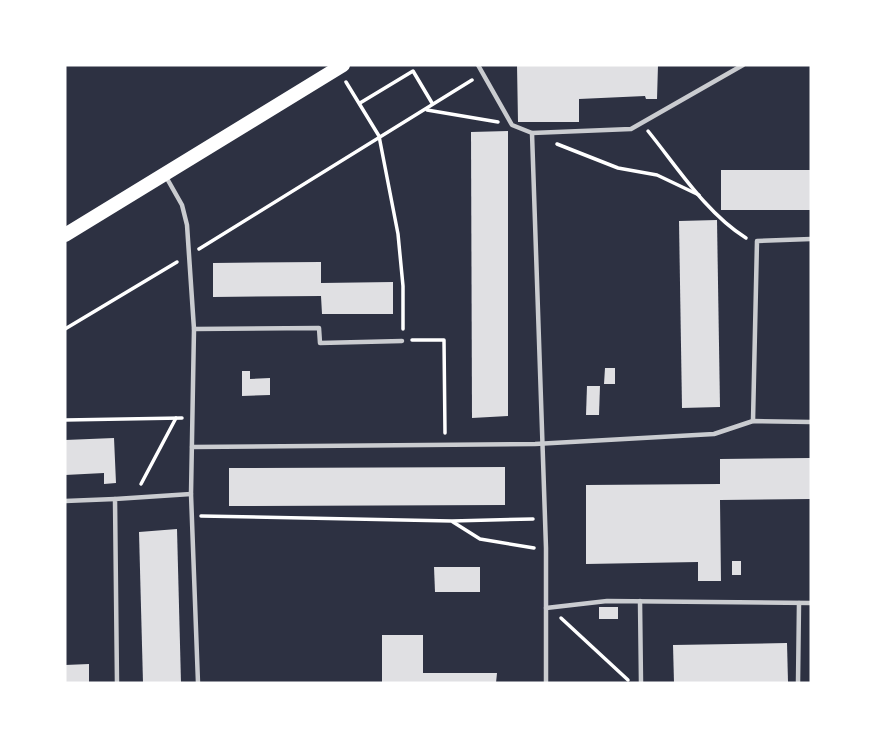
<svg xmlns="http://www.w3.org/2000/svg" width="876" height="748" font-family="'IBM Plex Sans',sans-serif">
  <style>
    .building { fill: #e0e0e3 }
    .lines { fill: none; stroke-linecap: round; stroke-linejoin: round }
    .path { stroke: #fff; stroke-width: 3.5 }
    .service { stroke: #caccd0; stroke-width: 4.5 }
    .secondary { stroke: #fff; stroke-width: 14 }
  </style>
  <rect width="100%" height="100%" fill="#2d3142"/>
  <!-- building -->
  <g class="building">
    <polygon points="517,65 658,65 657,99 646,99 645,96 579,99 579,122 518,122"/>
    <polygon points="508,131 508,416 472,418 471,132"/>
    <rect x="721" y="170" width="90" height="40"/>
    <polygon points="717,220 720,407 682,408 679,221"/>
    <polygon points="321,262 321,283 393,282 393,314 322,314 321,296 213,297 213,263"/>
    <polygon points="605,368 615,368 615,384 604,384"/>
    <polygon points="242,371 250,371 250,379 270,378 270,395 242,396"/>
    <polygon points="587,386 600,386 599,415 586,415"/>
    <polygon points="114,438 116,483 104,484 104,473 65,475 65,440"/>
    <polygon points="811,458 811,499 720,500 721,581 698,581 698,562 586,564 586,485 720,484 720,459"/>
    <polygon points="505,467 505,505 229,506 229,468"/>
    <polygon points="177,529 181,683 143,683 139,532"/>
    <rect x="732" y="561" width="9" height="14"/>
    <polygon points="434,567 480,567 480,592 435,592"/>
    <rect x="599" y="607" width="19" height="12"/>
    <polygon points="382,635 423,635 423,673 497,673 496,683 382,683"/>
    <polygon points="787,643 788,682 674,683 673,645"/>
    <polygon points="89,664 89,683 65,683 65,665"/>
  </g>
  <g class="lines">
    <!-- path -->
    <g class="path">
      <polyline points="346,82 379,136 398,234 403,286 403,329"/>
      <polyline points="360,103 413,71 432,103"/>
      <polyline points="427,110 498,122"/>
      <path d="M648,131C678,168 706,213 746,238"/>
      <polyline points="557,144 618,168 657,175 699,195"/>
      <polyline points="199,249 472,80"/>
      <polyline points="65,329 177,262"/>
      <polyline points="412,340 444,340 445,433"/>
      <polyline points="65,420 182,418"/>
      <polyline points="141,484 176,418"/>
      <polyline points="201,516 452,521 533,519"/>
      <polyline points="453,522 480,539 534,548"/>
      <polyline points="561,618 628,680"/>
    </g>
    <!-- service -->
    <g class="service">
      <polyline points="478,65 512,125 532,133 546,548 546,683"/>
      <polyline points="532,133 631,129 743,65"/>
      <polyline points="165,175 182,205 187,225 194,329 191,494 198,683"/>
      <polyline points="194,329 319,328 320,343 402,341"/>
      <polyline points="753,421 757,241 811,239"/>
      <polyline points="192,447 535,444 714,434 753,421 811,422"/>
      <polyline points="65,501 115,499"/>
      <polyline points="640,601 641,683"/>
      <polyline points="546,608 607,601 811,603"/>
      <polyline points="117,683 115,499 191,494"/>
      <polyline points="798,683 799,603"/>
    </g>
    <!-- secondary -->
    <polyline class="secondary" points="65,235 343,65"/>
  </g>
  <!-- border -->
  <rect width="876" height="748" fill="none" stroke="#ffffff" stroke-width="133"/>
</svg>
